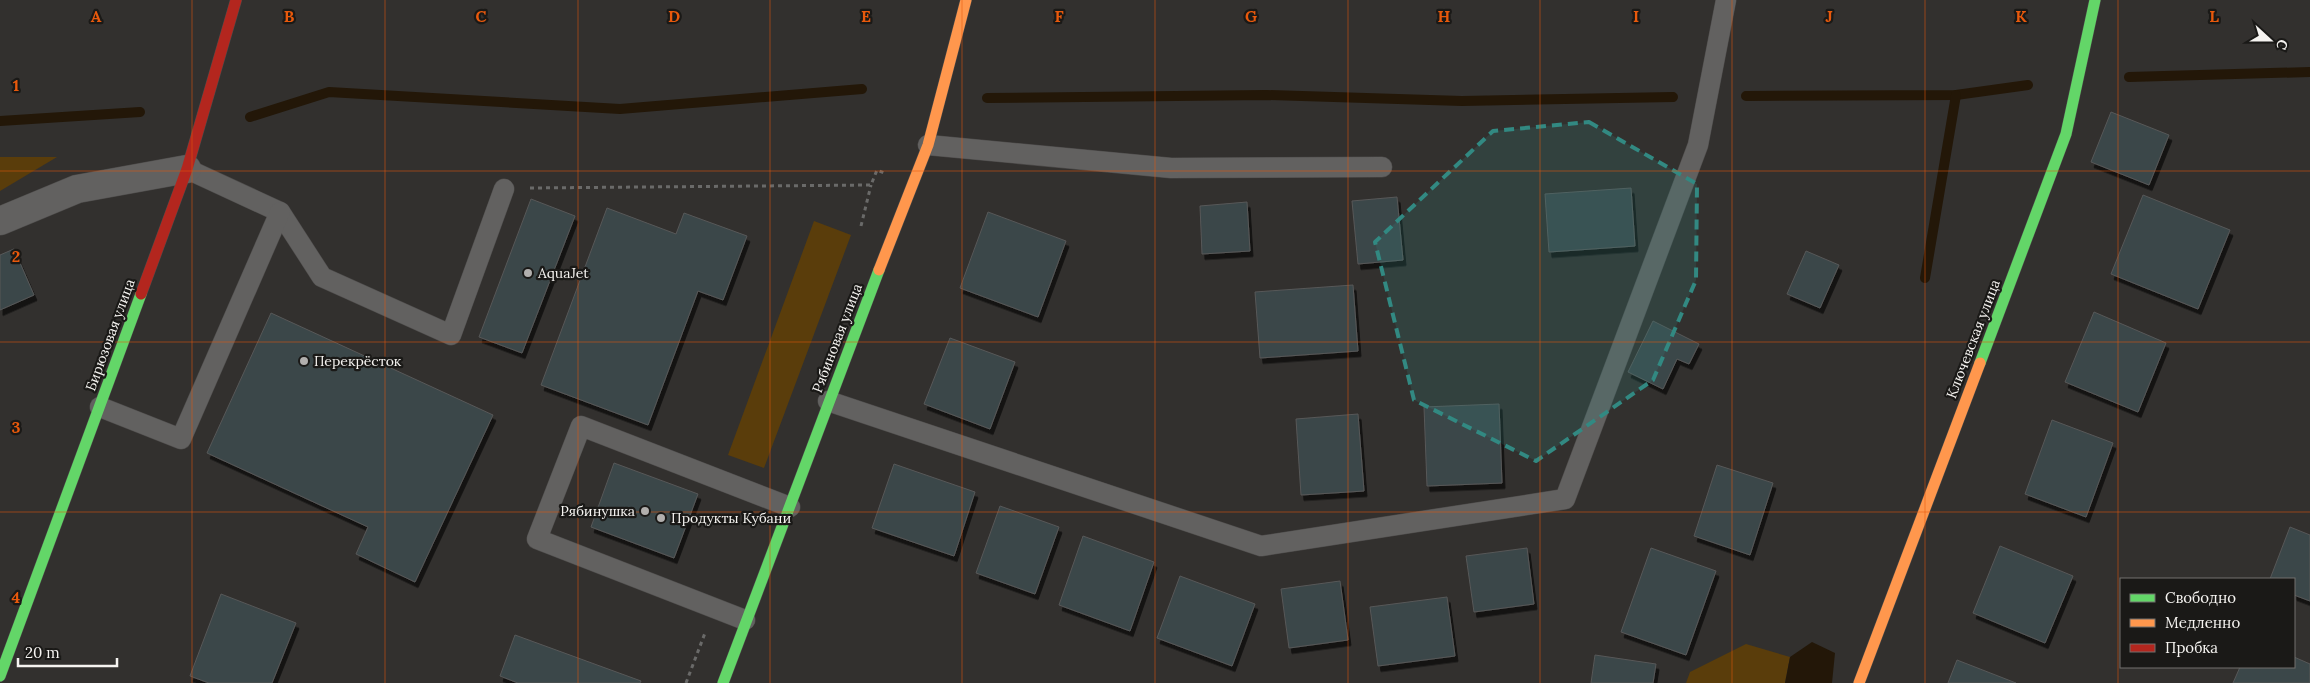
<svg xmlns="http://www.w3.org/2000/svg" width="2310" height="683" font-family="Lora,serif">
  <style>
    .green { fill: #5a3d0b }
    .water { fill: #231708 }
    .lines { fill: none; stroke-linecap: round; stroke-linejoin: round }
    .stream { stroke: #231708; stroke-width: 10 }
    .building { fill: #3b4649; stroke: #575858; filter: url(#shadow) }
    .lane-casing { stroke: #4d4b4a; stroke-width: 21 }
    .street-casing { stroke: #4d4b4a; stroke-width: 29 }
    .fast-casing { stroke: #4d4b4a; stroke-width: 12 }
    .slow-casing { stroke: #4d4b4a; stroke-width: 12 }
    .jam-casing { stroke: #4d4b4a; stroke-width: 12 }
    .path { stroke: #6a6a69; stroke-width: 3; stroke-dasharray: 4 4; stroke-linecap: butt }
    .lane { stroke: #626160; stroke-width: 20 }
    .street { stroke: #626160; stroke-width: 28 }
    .fast { stroke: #63d668; stroke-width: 11 }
    .slow { stroke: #ff974d; stroke-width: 11 }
    .jam { stroke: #b3261e; stroke-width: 11 }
    .marked { fill: #328982; fill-opacity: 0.2; stroke: #328982; stroke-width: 4; stroke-dasharray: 10 6; stroke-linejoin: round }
    .grid { fill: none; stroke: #e8590c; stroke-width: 1; stroke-opacity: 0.55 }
    .poi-dot { fill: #b1afad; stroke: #1a1917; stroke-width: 2 }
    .labels { text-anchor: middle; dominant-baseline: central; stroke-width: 4.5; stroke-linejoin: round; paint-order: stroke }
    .poi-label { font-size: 14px; fill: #f6f4f1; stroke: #1a1917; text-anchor: start }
    .street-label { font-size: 14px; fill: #f6f4f1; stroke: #1a1917 }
    .grid-label { font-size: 16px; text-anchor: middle; font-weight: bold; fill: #e8590c; stroke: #1a1917; stroke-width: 4.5; stroke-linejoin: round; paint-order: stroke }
  </style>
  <defs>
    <filter id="shadow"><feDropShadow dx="3" dy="5.5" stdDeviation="0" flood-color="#0009"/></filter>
  </defs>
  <rect width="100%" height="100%" fill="#32302e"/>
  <!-- green -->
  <g class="green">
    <polygon points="0,157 57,157 0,191"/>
    <polygon points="814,221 851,235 764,468 728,455"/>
    <polygon points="1746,644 1790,657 1785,683 1686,683 1690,672"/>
  </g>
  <!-- water -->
  <polygon class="water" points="1812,642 1835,653 1832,683 1785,683 1790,657"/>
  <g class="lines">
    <!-- stream -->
    <g class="stream">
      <polyline points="2129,77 2310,72"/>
      <polyline points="1746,96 1956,95 2028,85"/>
      <polyline points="987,98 1266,95 1462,101 1673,97"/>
      <polyline points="250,117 329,92 620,109 862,89"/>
      <polyline points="0,121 140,112"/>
      <polyline points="1925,278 1956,95"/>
    </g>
  </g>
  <!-- building -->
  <g class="building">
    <polygon points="2111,112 2169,135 2149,185 2091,162"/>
    <polygon points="1631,188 1635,246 1549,252 1545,194"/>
    <polygon points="2143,195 2230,230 2198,309 2111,274"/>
    <polygon points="1397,197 1403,260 1358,264 1352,201"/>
    <polygon points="531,199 575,216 522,353 479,337"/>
    <polygon points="1247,202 1250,251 1202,254 1200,206"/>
    <polygon points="607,208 676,234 684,213 747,236 723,300 698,291 648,425 541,385"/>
    <polygon points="988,212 1066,241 1038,317 960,288"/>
    <polygon points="14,249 34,295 0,310 0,255"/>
    <polygon points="1806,251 1839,265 1820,308 1787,294"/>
    <polygon points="1353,285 1358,351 1260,358 1255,292"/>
    <polygon points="2094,312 2166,343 2138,412 2065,382"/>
    <polygon points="271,313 493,415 415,582 356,554 368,527 207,453"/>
    <polygon points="1653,321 1699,344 1689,364 1677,359 1663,389 1628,372"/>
    <polygon points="950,338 1015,362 990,429 924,404"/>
    <polygon points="1499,404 1502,483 1427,486 1424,407"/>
    <polygon points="1358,414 1364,491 1301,495 1296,419"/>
    <polygon points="2052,420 2113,443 2086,517 2025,494"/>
    <polygon points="614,463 698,494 674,558 591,527"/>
    <polygon points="894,464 975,492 954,556 872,528"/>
    <polygon points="1717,465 1773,483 1750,555 1694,536"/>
    <polygon points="1000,506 1059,527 1035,594 976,573"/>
    <polygon points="2290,527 2310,535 2310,601 2294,595 2294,579 2270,579"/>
    <polygon points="1083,536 1154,562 1130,631 1059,605"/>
    <polygon points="2000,546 2073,576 2045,643 1973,613"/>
    <polygon points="1527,548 1534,604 1474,612 1466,556"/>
    <polygon points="1651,548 1716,571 1686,655 1621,632"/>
    <polygon points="1180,576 1255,604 1232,666 1157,638"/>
    <polygon points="1340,581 1348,640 1289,648 1281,589"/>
    <polygon points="221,594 296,623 272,683 209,683 190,676"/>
    <polygon points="1447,597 1455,656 1378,666 1370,607"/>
    <polygon points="515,635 641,681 640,683 518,683 500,676"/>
    <polygon points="1595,655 1656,664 1653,683 1591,683"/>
    <polygon points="2294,657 2310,664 2310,683 2233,683 2240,667 2294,667"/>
    <polygon points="1957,660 2016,683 1948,683"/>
  </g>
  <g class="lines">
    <!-- lane casing -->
    <g class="lane-casing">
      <g id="lane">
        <polyline points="928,145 1171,168 1382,167"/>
        <polyline points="187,169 280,212 322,277 451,335 504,189"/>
        <polyline points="828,401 1261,546 1565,499 1698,145 1726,0"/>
        <polyline points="100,407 181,439 280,212"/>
        <polyline points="745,620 537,539 581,426 790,507"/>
      </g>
    </g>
    <!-- street casing -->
    <g class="street-casing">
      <polyline id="street" points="0,221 77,189 187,169"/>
    </g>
    <!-- fast casing -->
    <g class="fast-casing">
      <g id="fast">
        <polyline points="1980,363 2066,134 2095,0"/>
        <polyline points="0,676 141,294"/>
        <polyline points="723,683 879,270"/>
      </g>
    </g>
    <!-- slow casing -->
    <g class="slow-casing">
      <g id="slow">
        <polyline points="879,270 928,145 966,0"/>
        <polyline points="1859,683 1980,363"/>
      </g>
    </g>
    <!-- jam casing -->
    <g class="jam-casing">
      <polyline id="jam" points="141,294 187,169 236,0"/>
    </g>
    <!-- path -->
    <g class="path">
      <polyline points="530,188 871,185 877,170 884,173"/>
      <polyline points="861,226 871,185"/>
      <polyline points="686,683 705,633"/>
    </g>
    <!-- lane -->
    <use href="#lane" class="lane"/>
    <!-- street -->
    <use href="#street" class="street"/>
    <!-- fast -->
    <use href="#fast" class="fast"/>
    <!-- slow -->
    <use href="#slow" class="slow"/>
    <!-- jam -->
    <use href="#jam" class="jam"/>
  </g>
  <!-- marked area -->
  <path class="marked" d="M1589,122L1697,184L1696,280L1653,380L1536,461L1414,400L1375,242L1493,131Z"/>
  <!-- grid -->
  <path class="grid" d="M192,0V683M385,0V683M578,0V683M770,0V683M962,0V683M1155,0V683M1348,0V683M1540,0V683M1732,0V683M1925,0V683M2118,0V683M0,171H2310M0,342H2310M0,512H2310"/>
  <!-- markers -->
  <g class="poi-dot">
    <circle cx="528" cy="273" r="5"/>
    <circle cx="304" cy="361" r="5"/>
    <circle cx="645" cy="511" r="5"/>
    <circle cx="661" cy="518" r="5"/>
  </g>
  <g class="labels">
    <!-- poi labels -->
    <g class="poi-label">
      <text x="538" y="273">AquaJet</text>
      <text x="314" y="361">Перекрёсток</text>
      <text x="635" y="511" text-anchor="end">Рябинушка</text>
      <text x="671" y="518">Продукты Кубани</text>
    </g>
    <!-- street labels -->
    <g class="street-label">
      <text transform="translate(110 335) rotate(-70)">Бирюзовая улица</text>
      <text transform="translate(837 338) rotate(-69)">Рябиновая улица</text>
      <text transform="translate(1973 339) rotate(-69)">Ключевская улица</text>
    </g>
  </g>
  <g class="grid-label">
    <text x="96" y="22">A</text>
    <text x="289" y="22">B</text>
    <text x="481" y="22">C</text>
    <text x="674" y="22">D</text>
    <text x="866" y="22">E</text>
    <text x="1059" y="22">F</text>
    <text x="1251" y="22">G</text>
    <text x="1444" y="22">H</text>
    <text x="1636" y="22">I</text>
    <text x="1829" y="22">J</text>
    <text x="2021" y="22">K</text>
    <text x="2214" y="22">L</text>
    <text x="16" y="91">1</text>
    <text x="16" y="262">2</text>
    <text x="16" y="433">3</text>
    <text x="16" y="603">4</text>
  </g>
  <!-- legend -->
  <rect x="2120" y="578" width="175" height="90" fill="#1a1917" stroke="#72716e"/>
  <rect x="2130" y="594" width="25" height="8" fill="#63d668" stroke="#72716e"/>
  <text x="2165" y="603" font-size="15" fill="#f6f4f1">Свободно</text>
  <rect x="2130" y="619" width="25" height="8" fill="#ff974d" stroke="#72716e"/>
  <text x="2165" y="628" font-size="15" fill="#f6f4f1">Медленно</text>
  <rect x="2130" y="644" width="25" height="8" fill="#b3261e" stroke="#72716e"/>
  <text x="2165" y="653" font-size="15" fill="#f6f4f1">Пробка</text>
  <!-- north arrow -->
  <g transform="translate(2270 40) rotate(111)" stroke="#1a1917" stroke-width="4" paint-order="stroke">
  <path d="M0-4L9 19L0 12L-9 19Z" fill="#f6f4f1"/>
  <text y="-8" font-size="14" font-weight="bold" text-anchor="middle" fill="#f6f4f1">С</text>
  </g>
  <!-- scale -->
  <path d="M18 658v8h99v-8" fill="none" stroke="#f6f4f1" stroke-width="2.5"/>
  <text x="25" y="658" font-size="15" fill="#f6f4f1" stroke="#1a1917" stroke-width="4" paint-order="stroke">20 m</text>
</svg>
